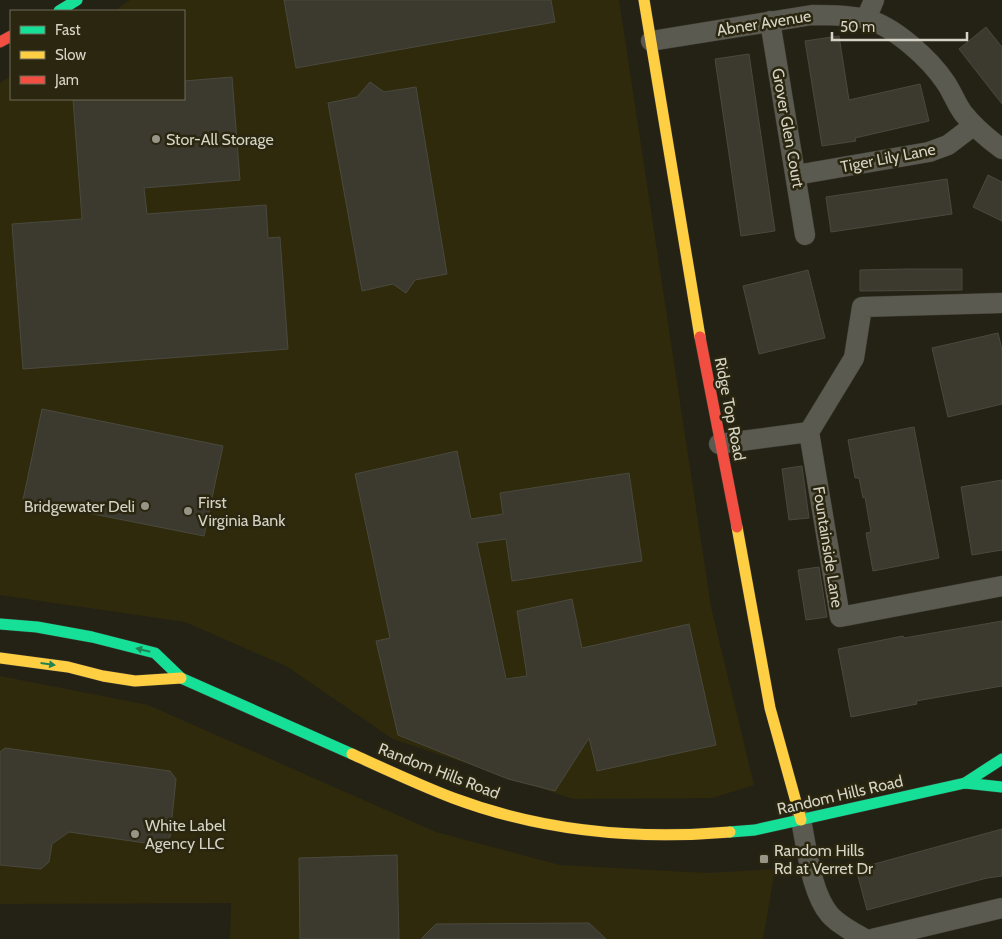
<svg xmlns="http://www.w3.org/2000/svg" width="1002" height="939" font-family="Cabin,sans-serif">
  <style>
    .built { fill: #2f2a0c }
    .building { fill: #3c3a2f; stroke: #4a493e }
    .lines { fill: none; stroke-linecap: round; stroke-linejoin: round }
    .street-casing { stroke: #3d3b32; stroke-width: 21 }
    .fast-casing { stroke: #3d3b32; stroke-width: 12 }
    .slow-casing { stroke: #3d3b32; stroke-width: 12 }
    .jam-casing { stroke: #3d3b32; stroke-width: 12 }
    .street { stroke: #5b5a50; stroke-width: 20 }
    .fast { stroke: #16e098; stroke-width: 11 }
    .slow { stroke: #ffcf43; stroke-width: 11 }
    .jam { stroke: #f24e42; stroke-width: 11 }
    .oneway { fill: #208354 }
    .poi-dot { fill: #979587; stroke: #2a260f; stroke-width: 2 }
    .labels { text-anchor: middle; dominant-baseline: central; stroke-width: 5; stroke-linejoin: round; paint-order: stroke }
    .street-label { font-size: 16px; fill: #d5d3c5; stroke: #2a260f }
    .poi-label { font-size: 16px; fill: #d5d3c5; stroke: #2a260f; text-anchor: start }
  </style>
  <rect width="100%" height="100%" fill="#242215"/>
  <!-- built -->
  <g class="built">
    <polygon points="130,0 619,0 711,607 754,785 712,798 573,799 393,739 286,666 185,622 0,595 0,83 11,76 11,99 184,99 184,11 114,11"/>
    <polygon points="0,676 148,705 436,832 560,865 708,873 775,869 763,939 230,939 231,903 0,904"/>
  </g>
  <!-- building -->
  <g class="building">
    <polygon points="284,0 551,0 555,22 296,68"/>
    <polygon points="986,27 1002,47 1002,104 959,49"/>
    <polygon points="839,36 849,100 920,84 929,121 855,138 856,141 822,146 805,41"/>
    <polygon points="749,54 775,231 741,236 715,59"/>
    <polygon points="232,77 240,180 144,188 147,214 266,205 268,238 280,237 288,349 23,369 12,224 82,219 73,99 184,99 184,81"/>
    <polygon points="370,82 384,92 416,87 447,274 415,280 406,293 393,284 362,291 328,103 357,97"/>
    <polygon points="988,175 1002,182 1002,221 973,207"/>
    <polygon points="947,179 952,214 831,232 826,197"/>
    <polygon points="908,269 962,269 962,290 860,291 860,270"/>
    <polygon points="808,270 825,338 759,354 743,286"/>
    <polygon points="998,333 1002,350 1002,404 948,417 932,348"/>
    <polygon points="42,409 223,446 204,536 23,500"/>
    <polygon points="914,427 939,558 873,571 866,533 871,532 865,497 863,498 859,478 855,478 848,440"/>
    <polygon points="457,451 471,519 503,514 500,493 629,473 642,561 512,581 506,539 477,543 506,679 527,676 517,611 572,599 582,648 689,624 716,745 597,771 589,738 555,791 508,779 398,735 376,641 390,638 355,474"/>
    <polygon points="802,466 809,518 789,520 782,469"/>
    <polygon points="1002,480 1002,550 972,555 961,487"/>
    <polygon points="819,567 827,617 806,620 798,570"/>
    <polygon points="1002,621 1002,686 916,701 917,704 851,717 838,649 903,636 904,638"/>
    <polygon points="5,748 170,771 176,779 170,837 159,845 69,832 52,844 49,862 41,869 0,865 0,752"/>
    <polygon points="1002,829 1002,876 987,878 867,910 856,869"/>
    <polygon points="397,855 399,939 300,939 299,858"/>
    <polygon points="589,923 606,939 421,939 436,924"/>
  </g>
  <g class="lines">
    <!-- street casing -->
    <g class="street-casing">
      <g id="street">
        <polyline points="866,19 874,0"/>
        <polyline points="770,21 805,235"/>
        <path d="M651,41L812,15C830,15 849,15 866,19C894,26 930,59 946,83C952,92 956,103 963,113C974,127 987,138 1002,149"/>
        <polyline points="796,175 929,152 948,145 973,126"/>
        <polyline points="1002,303 862,307 854,358 809,432 840,617 1002,586"/>
        <polyline points="719,444 809,432"/>
        <path d="M801,820C807,849 811,893 830,915C839,925 853,932 865,939"/>
        <polyline points="872,939 1002,908"/>
      </g>
    </g>
    <!-- fast casing -->
    <g class="fast-casing">
      <g id="fast">
        <polyline points="59,11 77,0"/>
        <polyline points="0,624 37,627 92,637 155,653 181,678 352,754"/>
        <polyline points="965,783 1002,759"/>
        <polyline points="730,832 755,830 965,783 1002,787"/>
      </g>
    </g>
    <!-- slow casing -->
    <g class="slow-casing">
      <g id="slow">
        <polyline points="644,0 700,337"/>
        <polyline points="737,527 770,708 801,820"/>
        <polyline points="0,658 68,667 103,676 135,681 181,678"/>
        <path d="M352,754C385,769 419,785 453,798C541,831 636,840 730,832"/>
      </g>
    </g>
    <!-- jam casing -->
    <g class="jam-casing">
      <g id="jam">
        <polyline points="0,42 11,36"/>
        <polyline points="700,337 737,527"/>
      </g>
    </g>
    <!-- street -->
    <use href="#street" class="street"/>
    <!-- fast -->
    <use href="#fast" class="fast"/>
    <!-- slow -->
    <use href="#slow" class="slow"/>
    <!-- jam -->
    <use href="#jam" class="jam"/>
  </g>
  <!-- one-way arrows -->
  <defs><path id="oneway-solid" d="M-6-.8H1V-3.2L6.5 0L1 3.2V.8H-6Z" transform="scale(1.25)"/></defs>
  <g class="oneway">
    <use href="#oneway-solid" transform="translate(143 650) rotate(-166)"/>
    <use href="#oneway-solid" transform="translate(48 664) rotate(8)"/>
  </g>
  <!-- markers -->
  <g class="poi-dot">
    <circle cx="156" cy="139" r="5"/>
    <circle cx="145" cy="506" r="5"/>
    <circle cx="188" cy="511" r="5"/>
    <circle cx="135" cy="834" r="5"/>
    <rect x="759" y="854" width="10" height="10" rx="2.5"/>
  </g>
  <g class="labels">
    <!-- street labels -->
    <g class="street-label">
      <text transform="translate(764 23) rotate(-9)">Abner Avenue</text>
      <text transform="translate(788 128) rotate(80)">Grover Glen Court</text>
      <text transform="translate(888 158) rotate(-11)">Tiger Lily Lane</text>
      <text transform="translate(730 409) rotate(79)">Ridge Top Road</text>
      <text transform="translate(828 547) rotate(81)">Fountainside Lane</text>
      <text transform="translate(439 771) rotate(21)">Random Hills Road</text>
      <text transform="translate(840 795) rotate(-13)">Random Hills Road</text>
    </g>
    <!-- poi labels -->
    <g class="poi-label">
      <text x="166" y="139">Stor-All Storage</text>
      <text x="198" y="502">First<tspan x="198" dy="18">Virginia Bank</tspan></text>
      <text x="135" y="506" text-anchor="end">Bridgewater Deli</text>
      <text x="145" y="825">White Label<tspan x="145" dy="18">Agency LLC</tspan></text>
      <text x="774" y="850">Random Hills<tspan x="774" dy="18">Rd at Verret Dr</tspan></text>
    </g>
  </g>
  <!-- legend -->
  <rect x="10" y="10" width="175" height="90" fill="#2a260f" stroke="#6e6b58"/>
  <rect x="20" y="26" width="25" height="8" fill="#16e098" stroke="#6e6b58"/>
  <text x="55" y="35" font-size="15" fill="#d5d3c5">Fast</text>
  <rect x="20" y="51" width="25" height="8" fill="#ffcf43" stroke="#6e6b58"/>
  <text x="55" y="60" font-size="15" fill="#d5d3c5">Slow</text>
  <rect x="20" y="76" width="25" height="8" fill="#f24e42" stroke="#6e6b58"/>
  <text x="55" y="85" font-size="15" fill="#d5d3c5">Jam</text>
  <!-- scale -->
  <path d="M832 32v8h135v-8" fill="none" stroke="#d5d3c5" stroke-width="2.5"/>
  <text x="840" y="32" font-size="15" fill="#d5d3c5" stroke="#2a260f" stroke-width="4" paint-order="stroke">50 m</text>
</svg>
